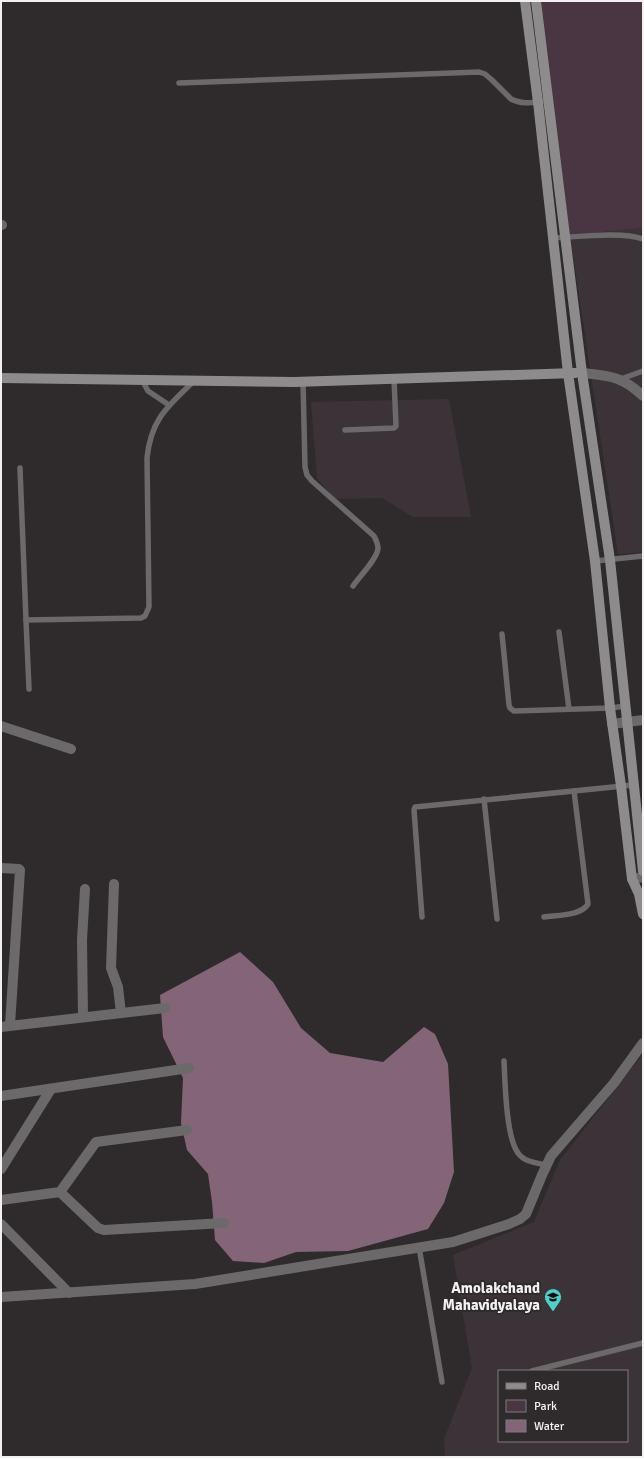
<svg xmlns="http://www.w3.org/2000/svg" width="644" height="1458" font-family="Signika,sans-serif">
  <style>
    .built { fill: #3c3338; fill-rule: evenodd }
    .green { fill: #4a3542 }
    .water { fill: #846578 }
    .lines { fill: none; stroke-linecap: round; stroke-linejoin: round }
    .lane { stroke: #6b696a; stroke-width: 5.5 }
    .street { stroke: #6b696a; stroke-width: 10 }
    .secondary { stroke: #8e8b8d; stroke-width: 10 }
    .labels { text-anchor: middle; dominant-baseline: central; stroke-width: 4; stroke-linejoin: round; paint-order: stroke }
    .poi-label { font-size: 15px; font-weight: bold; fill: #f2f0f1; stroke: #2f2b2d; text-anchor: end }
  </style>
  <rect width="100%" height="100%" fill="#2f2b2d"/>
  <!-- built -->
  <g class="built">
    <polygon points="643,228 643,552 618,554 570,235"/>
    <polygon points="449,399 471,517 413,517 382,498 334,499 317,478 311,402"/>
    <path d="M643,1054V1457H445L444,1439L472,1368L453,1255L534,1222L560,1160ZM499,1371H627V1441H499Z"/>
  </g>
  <!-- green -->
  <polygon class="green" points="541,1 643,1 643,228 570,235"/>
  <!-- water -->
  <polygon class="water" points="240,952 273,982 301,1028 330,1053 383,1062 424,1027 435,1034 448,1064 454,1172 444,1203 428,1229 348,1251 296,1252 264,1263 233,1261 215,1240 212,1202 208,1174 187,1150 181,1123 183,1078 163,1037 160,995"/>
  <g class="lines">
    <!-- lane -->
    <g class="lane">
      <path d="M179,83L479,72L485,74L492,80L511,99C520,104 531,103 541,102"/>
      <path d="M553,238C576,237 623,231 643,239"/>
      <polyline points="621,379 643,371"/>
      <polyline points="142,380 148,391 169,405"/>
      <path d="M303,382L305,467L307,475L312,481L374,536C376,540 378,544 378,548C378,558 359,577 353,586"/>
      <polyline points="345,430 394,428 396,426 394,379"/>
      <path d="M20,468L26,620L141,618L145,616L149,607L147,458C151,419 168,406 194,381"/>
      <polyline points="595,561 643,556"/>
      <polyline points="26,620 29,689"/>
      <polyline points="559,632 569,709"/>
      <polyline points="502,634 509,705 510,708 514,711 610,708 626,706"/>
      <polyline points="484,799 497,919"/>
      <polyline points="422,917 414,810 415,807 633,785"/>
      <path d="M544,917C557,915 581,916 588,904L574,791"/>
      <path d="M504,1061C505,1082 506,1137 518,1153C524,1162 537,1163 546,1165"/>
      <polyline points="419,1247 442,1382"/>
      <polyline points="532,1371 643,1343"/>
    </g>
    <!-- street -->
    <g class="street">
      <polyline points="1,225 2,225"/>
      <path d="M582,373C610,376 622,376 643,396"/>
      <polyline points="612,724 643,720"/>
      <polyline points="1,726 71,749"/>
      <polyline points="1,868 19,869 20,870 10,1025"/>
      <polyline points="632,879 643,877"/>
      <polyline points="114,884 111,968 118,987 121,1013"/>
      <polyline points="83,1017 82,940 85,889"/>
      <polyline points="1,1027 165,1008"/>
      <polyline points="1,1096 189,1068"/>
      <polyline points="1,1169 51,1089"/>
      <polyline points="60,1192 98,1228 104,1230 224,1223"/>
      <polyline points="1,1200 60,1192 96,1142 187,1130"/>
      <polyline points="1,1224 69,1293"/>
      <polyline points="1,1297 195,1284 453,1242 509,1224 520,1219 526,1214 542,1175 551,1156 614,1083 643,1043"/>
    </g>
    <!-- secondary -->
    <g class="secondary">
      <polyline points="525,1 538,102 568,373 595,561 610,708 621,786 632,879 639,894 643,914"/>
      <polyline points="536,1 582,373 610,560 643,871"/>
      <polyline points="1,378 294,382 575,373"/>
    </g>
  </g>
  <!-- icons -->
  <defs>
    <g id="university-pin" transform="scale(0.9)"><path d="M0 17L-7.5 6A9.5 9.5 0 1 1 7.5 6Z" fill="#54cdc8" stroke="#2f2b2d"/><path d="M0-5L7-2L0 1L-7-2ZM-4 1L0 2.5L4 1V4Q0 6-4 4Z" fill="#111"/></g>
  </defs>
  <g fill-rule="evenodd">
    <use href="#university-pin" x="553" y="1297"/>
  </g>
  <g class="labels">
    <!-- poi labels -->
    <g class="poi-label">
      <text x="540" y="1288">Amolakchand<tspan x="540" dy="17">Mahavidyalaya</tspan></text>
    </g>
  </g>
  <!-- border -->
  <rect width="644" height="1458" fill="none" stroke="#f2f0f1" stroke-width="4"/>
  <!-- legend -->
  <rect x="498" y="1370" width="130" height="72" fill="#2f2b2d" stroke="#7d7a7b"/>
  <rect x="506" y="1383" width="20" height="6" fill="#8e8b8d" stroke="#7d7a7b"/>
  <text x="534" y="1390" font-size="12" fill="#f2f0f1">Road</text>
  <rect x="506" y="1400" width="20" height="12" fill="#4a3542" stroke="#7d7a7b"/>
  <text x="534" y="1410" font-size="12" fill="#f2f0f1">Park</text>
  <rect x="506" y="1420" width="20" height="12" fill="#846578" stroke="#7d7a7b"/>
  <text x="534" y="1430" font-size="12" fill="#f2f0f1">Water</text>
</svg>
